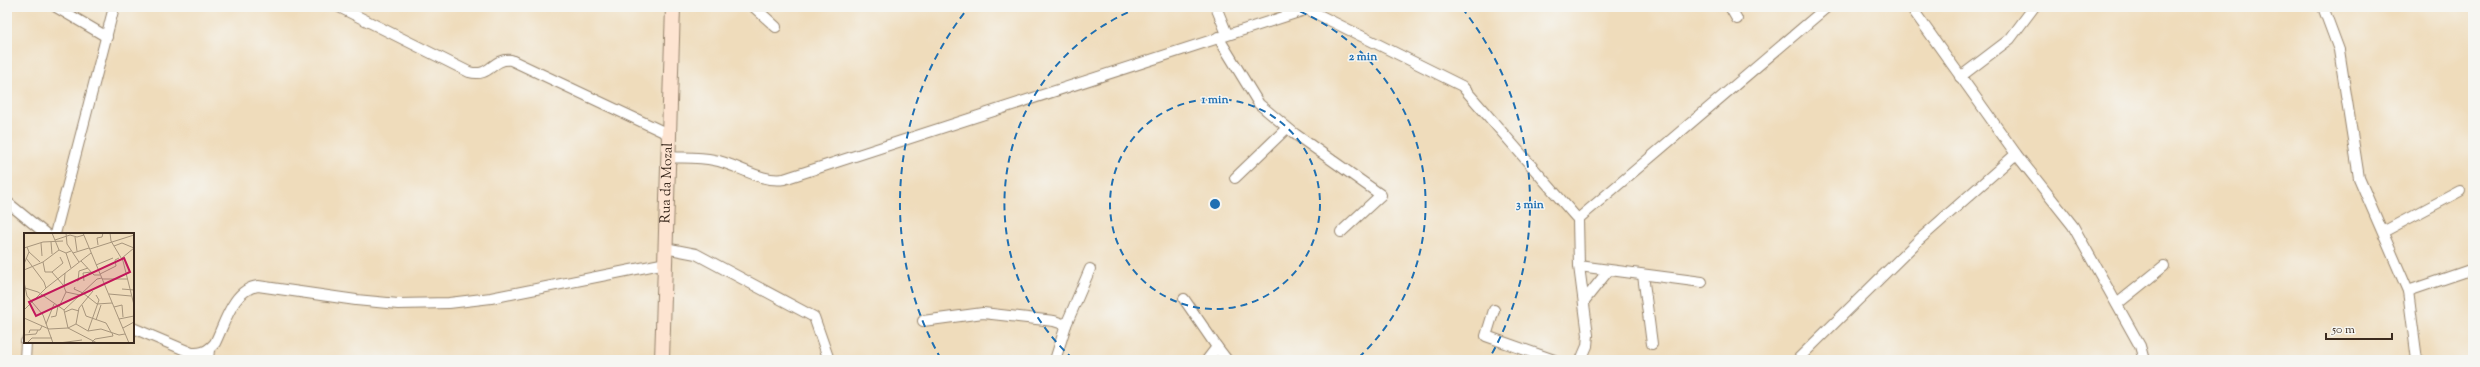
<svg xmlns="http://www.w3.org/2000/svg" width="2480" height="367" font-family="'Sorts Mill Goudy',serif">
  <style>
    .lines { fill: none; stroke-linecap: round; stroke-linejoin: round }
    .minor-casing { stroke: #95836c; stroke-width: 12 }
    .secondary-casing { stroke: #95836c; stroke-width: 16 }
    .minor { stroke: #fff; stroke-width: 10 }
    .secondary { stroke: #fde4d1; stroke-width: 14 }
    .ring { fill: none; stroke: #1f6fb2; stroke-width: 2; stroke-dasharray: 7 5 }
    .labels { text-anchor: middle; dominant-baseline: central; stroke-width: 3; stroke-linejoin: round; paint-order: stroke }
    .street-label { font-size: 14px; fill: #3b2a1e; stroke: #f6f6f2 }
    .inset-road { fill: none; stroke: #a7957c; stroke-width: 1 }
    .view { fill: #c2185b; fill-opacity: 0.15; stroke: #c2185b; stroke-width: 2 }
    .inset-edge { fill: none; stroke: #3b2a1e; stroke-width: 2 }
    .centre { fill: #1f6fb2; stroke: #f6f6f2; stroke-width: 2 }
    .ring-label { font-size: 12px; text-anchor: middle; font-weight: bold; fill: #1f6fb2; stroke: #f6f6f2; stroke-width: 3; stroke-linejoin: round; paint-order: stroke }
  </style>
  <rect width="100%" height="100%" fill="#f6f6f2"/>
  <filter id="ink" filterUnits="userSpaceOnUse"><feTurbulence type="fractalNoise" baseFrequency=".025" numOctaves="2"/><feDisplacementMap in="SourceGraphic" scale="8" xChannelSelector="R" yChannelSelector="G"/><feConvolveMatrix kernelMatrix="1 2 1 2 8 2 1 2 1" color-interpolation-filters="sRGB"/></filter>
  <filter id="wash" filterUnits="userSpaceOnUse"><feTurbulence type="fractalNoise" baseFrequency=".012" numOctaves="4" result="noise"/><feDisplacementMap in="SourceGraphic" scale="16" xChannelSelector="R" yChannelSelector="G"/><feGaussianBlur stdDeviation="0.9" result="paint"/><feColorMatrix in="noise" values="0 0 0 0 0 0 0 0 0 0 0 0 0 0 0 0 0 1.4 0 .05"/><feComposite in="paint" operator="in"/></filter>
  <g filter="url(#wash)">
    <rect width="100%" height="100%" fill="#efdcbb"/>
  </g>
  <g filter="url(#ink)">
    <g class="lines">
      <!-- minor casing -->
      <g class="minor-casing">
        <g id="minor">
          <polyline points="56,7 107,37"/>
          <path d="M339,7L469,72C491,78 491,58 511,60L668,134"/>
          <polyline points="754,7 776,27"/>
          <polyline points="1216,7 1227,34"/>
          <polyline points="1730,7 1737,19"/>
          <polyline points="1911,7 2016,154 2073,226 2140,346 2144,360"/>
          <polyline points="2323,7 2339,50 2359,178 2408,291 2417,360"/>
          <polyline points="1307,9 1462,86 1575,216 1578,219 1579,266 1588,335 1587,346 1581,360"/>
          <polyline points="1218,37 1259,104 1295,134 1381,195 1341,232"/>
          <polyline points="1960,77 2010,39 2034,7"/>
          <path d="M667,157C682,158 699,157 714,160C737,164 761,183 784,179L1314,7"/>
          <polyline points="1235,178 1287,128"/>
          <polyline points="7,202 46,234"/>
          <polyline points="1578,219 1827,7"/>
          <polyline points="2383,232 2460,191"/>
          <polyline points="55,234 114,7"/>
          <polyline points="665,248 696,254 814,317 829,360"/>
          <polyline points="1579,266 1702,282"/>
          <polyline points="1643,275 1652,344"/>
          <polyline points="2408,291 2473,269"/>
          <polyline points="1184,299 1217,347"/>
          <polyline points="1584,301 1608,271"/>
          <polyline points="2117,304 2164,266"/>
          <polyline points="1494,310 1486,336 1554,360"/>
          <polyline points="923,321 983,313 1054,321 1066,325"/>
          <path d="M133,328L192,353C203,353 208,351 215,343C225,323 233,289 258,286L356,300L398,304L449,303L491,298L666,263"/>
          <polyline points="1799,358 1920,239 2016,154"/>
          <polyline points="25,360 26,342"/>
          <polyline points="208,360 209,349"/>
          <polyline points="1055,360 1066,325 1090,269"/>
          <polyline points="1207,360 1217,347 1227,360"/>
        </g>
      </g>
      <!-- secondary casing -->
      <g class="secondary-casing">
        <g id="secondary">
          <path id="s1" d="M662,360L673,7"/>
        </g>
      </g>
      <!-- minor -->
      <use href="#minor" class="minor"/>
      <!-- secondary -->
      <use href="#secondary" class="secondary"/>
    </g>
  </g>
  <!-- distance rings -->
  <g class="ring">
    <circle cx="1215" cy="204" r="105"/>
    <path d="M1073 359A210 210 0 0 1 1141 7M1289 7A210 210 0 0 1 1357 359"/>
    <path d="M941 359A315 315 0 0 1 968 8M1462 8A315 315 0 0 1 1489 359"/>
  </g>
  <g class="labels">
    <!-- street labels -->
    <g class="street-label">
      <text stroke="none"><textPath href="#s1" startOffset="177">Rua da Mozal</textPath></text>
    </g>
  </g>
  <!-- overview -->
  <g transform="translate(24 233)">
    <rect width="110" height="110" fill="#efdcbb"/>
    <path class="inset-road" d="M28,0L35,17M42,0L43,11L55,29M59,0L105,110M86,0L87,8L99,28L110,72M51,4L53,18M31,7L46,2L53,4L60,2M27,9L28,21M17,10L18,23M74,12L73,5L78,4L79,0M90,13L98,10L110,15M0,15L19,9L39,8M66,16L110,2M5,19L16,29M42,20L47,35M49,20L65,15M2,25L20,49L22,55M98,25L110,15M57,28L70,42H76M19,29L21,39H28L39,30L36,24M0,31L5,19L3,14M72,32L89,25M0,37L19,29L35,17L42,20L47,18M28,39L39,52M41,40L40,54L42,59L56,62M76,41L92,33L91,27L95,25M78,46H103M52,47L54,48L55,38L64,35M60,48L59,40L67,39M0,49L3,63L19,82L29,110M51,54L50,56L59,60M1,55L14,59M98,56L110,57M14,59L40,77L44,95L52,91L64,98L77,96L95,102L101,101M59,60L73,71L88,70M85,61L107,63M58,72L62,83L82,90L87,99M35,74L42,59M90,74L98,72L99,84M0,77L22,55L67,20M40,77L73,46L78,45M41,79L48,76L55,78M27,84L32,83L34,73M0,85L25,96L44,95L73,110M95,86L110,83M72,87L77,72M22,91L30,71M52,91L55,75L69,58M99,95L110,89M64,98L75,67L72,62M5,100L6,97H16L18,93M0,102L12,101L14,97M68,109L71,106L89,103L88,100M3,110L8,105H28M35,110L58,107"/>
    <path class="view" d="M100,25L106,39L12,83L5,69Z"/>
    <rect width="110" height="110" class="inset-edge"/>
  </g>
  <circle cx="1215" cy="204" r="6" class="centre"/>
  <g class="ring-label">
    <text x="1363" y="60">2 min</text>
    <text x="1215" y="103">1 min</text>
    <text x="1530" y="208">3 min</text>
  </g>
  <!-- margin -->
  <rect width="2480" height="367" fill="none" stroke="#f6f6f2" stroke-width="24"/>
  <!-- scale -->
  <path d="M2326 333v6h66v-6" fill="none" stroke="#3b2a1e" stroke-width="2"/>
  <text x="2332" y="333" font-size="12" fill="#3b2a1e" stroke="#f6f6f2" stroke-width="3" paint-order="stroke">50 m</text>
</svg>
